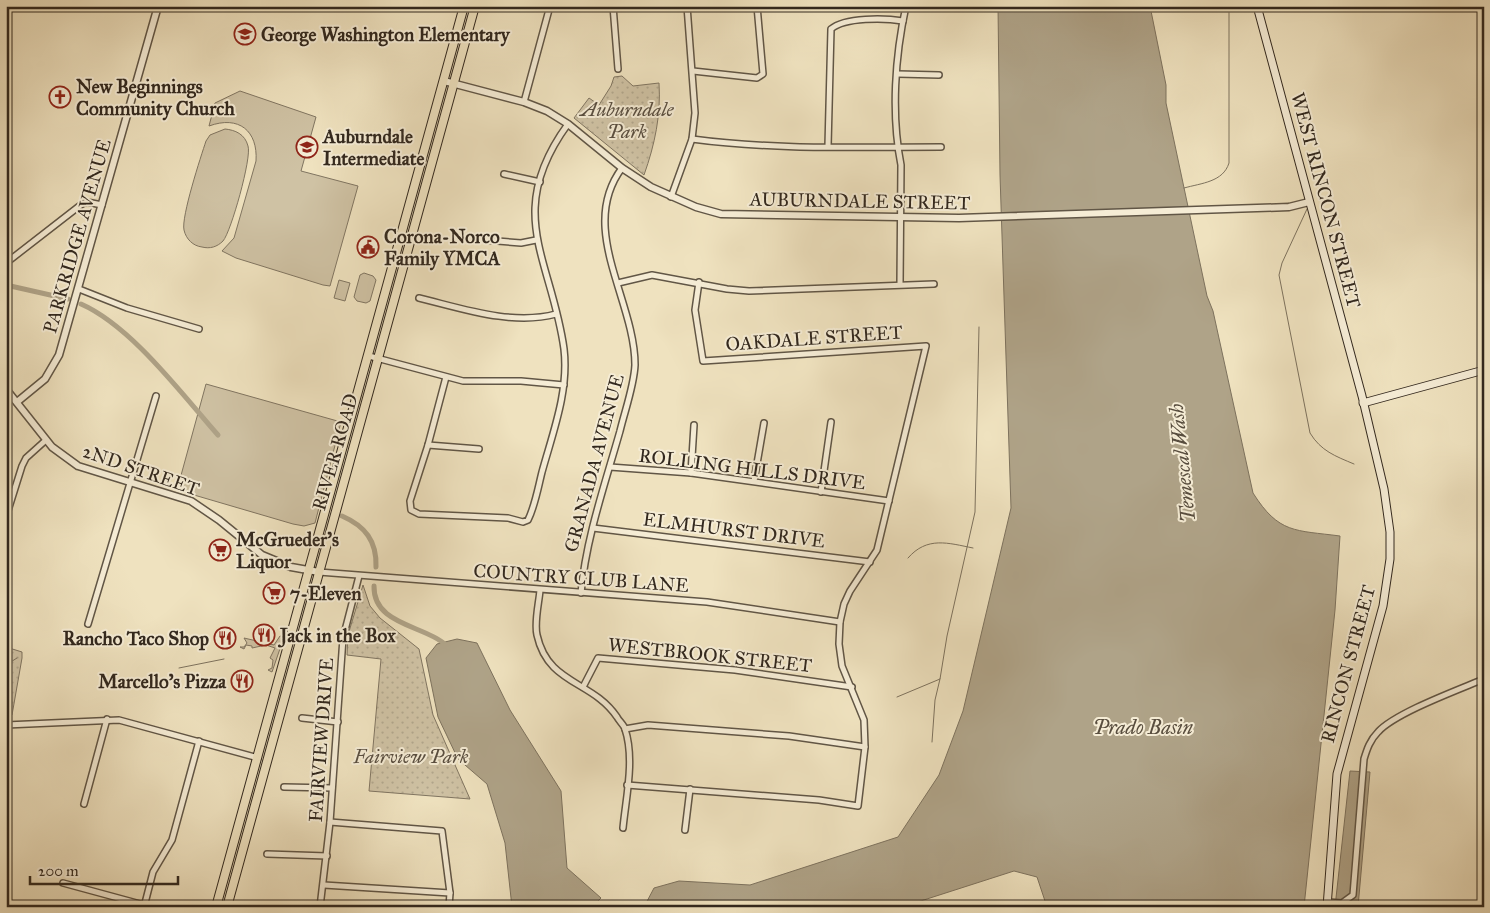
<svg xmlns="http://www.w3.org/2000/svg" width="1490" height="913" font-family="'IM FELL Great Primer',serif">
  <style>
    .grass { fill: #cfc2a4; stroke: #807561 }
    .park { fill: url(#park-dots); stroke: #807561 }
    .water { fill: #afa388; stroke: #7d725e }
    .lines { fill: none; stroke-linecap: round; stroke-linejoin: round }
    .stream { stroke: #7d725e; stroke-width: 1 }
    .canal { stroke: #afa388; stroke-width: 5 }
    .minor-casing { stroke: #615646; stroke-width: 8 }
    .tertiary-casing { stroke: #615646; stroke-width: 9 }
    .secondary-casing { stroke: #32281e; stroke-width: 9 }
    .primary-casing { stroke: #32281e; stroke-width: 10 }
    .minor { stroke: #f5ecd5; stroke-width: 5 }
    .tertiary { stroke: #f5ecd5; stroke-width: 6 }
    .secondary { stroke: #f5ecd5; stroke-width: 7 }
    .primary { stroke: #efe2bf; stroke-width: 8 }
    .labels { text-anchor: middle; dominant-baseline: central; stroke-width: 4; stroke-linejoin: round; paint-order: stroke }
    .poi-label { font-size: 19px; font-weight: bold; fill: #32281e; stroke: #f5ecd5; text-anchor: start }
    .park-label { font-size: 19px; font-style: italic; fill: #594e40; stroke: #f5ecd5 }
    .street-label { font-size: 19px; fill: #32281e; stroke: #f5ecd5 }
    .water-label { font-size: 20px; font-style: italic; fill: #584d3e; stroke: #f5ecd5 }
  </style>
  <defs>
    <pattern id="park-dots" width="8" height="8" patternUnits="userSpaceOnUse" patternTransform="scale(1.25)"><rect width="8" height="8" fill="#cfc2a4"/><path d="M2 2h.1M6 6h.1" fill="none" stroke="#b2a78d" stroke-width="1.8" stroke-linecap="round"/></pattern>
  </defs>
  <rect width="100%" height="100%" fill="#efe2bf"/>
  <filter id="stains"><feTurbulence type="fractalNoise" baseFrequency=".004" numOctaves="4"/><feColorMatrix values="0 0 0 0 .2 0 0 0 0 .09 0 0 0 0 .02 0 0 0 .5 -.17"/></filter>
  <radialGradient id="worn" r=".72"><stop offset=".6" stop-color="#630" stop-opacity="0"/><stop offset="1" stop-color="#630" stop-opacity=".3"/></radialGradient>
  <!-- grass -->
  <g class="grass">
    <path d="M240,91L316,117L301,171L358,186L330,286L323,285L236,258L222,251L234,238L256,161C258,131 239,115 209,126L215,103Z"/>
    <path d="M225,129C235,130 245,134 248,146C252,157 231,232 223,241C217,247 210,249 202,247C193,246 186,239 184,230C181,217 201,156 206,141L210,135Z"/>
    <polygon points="364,273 373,276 376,280 370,301 366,303 357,301 354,297 360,275"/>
    <polygon points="339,280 350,283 345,301 334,298"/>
    <polygon points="206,384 341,422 315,523 304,526 293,524 177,490"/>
    <polygon points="280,636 284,637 272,672 268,670 272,668 273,660 270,658 275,648 266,645 252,648 252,646 246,645 244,649 240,647 244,647 247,643 244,638 274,645"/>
  </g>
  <!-- park -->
  <g class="park">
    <path d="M622,76L633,86L659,83C661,115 655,144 644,175L574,118L589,98L599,105L611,86L614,77Z"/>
    <polygon points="363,585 370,606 380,618 419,649 433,715 470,799 369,791 381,659 347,655 348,635"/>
    <polygon points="6,647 22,652 22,658 12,715 6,719"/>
  </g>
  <!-- water -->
  <g class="water">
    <path d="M998,6H1150L1166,85V103L1207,296L1213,311L1253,493C1279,534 1295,530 1340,536L1335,610L1304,907H1047L1037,877L1014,871L902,907H644L654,888L679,881L750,885L898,837L939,775L963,711L1011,508L1000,175Z"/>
    <polygon points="457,639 477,643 510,710 561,791 567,868 601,898 592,907 512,907 505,843 487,784 458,759 438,717 426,658 437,644"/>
    <polygon points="1350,771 1370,772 1358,907 1335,907"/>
  </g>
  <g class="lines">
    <!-- stream -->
    <g class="stream">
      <path d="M1184,188C1202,183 1223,182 1229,163V6"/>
      <path d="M1307,209L1282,263L1279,275L1310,433C1321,451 1335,456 1354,464"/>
      <path d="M908,558C927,536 948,543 973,548"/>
      <polyline points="6,665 17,658"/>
      <polyline points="179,668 224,659"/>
      <polyline points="897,697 940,679 947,636 975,512 979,327"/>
      <polyline points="932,742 935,700 940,679"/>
    </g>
    <!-- canal -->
    <g class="canal">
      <polyline points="6,285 68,299"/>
      <path d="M81,304C131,326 181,393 218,435"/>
      <path d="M342,516C365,526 377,541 376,567"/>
      <path d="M374,586C373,626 427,625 448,647"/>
    </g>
    <!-- minor casing -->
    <g class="minor-casing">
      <g id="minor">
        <polyline points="570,6 593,6"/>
        <polyline points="613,6 618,69"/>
        <polyline points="693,71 757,78 763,74 757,6"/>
        <polyline points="898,74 939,75"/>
        <polyline points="524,102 550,6"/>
        <path d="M692,139C773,150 858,147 941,147"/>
        <path d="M828,146L831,29C845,17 885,18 903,21"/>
        <polyline points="504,174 540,182"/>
        <polyline points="671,197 692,139 695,113 687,6"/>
        <polyline points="485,240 521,243 536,240"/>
        <polyline points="6,263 82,204 87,202 102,205"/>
        <polyline points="618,283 652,275 727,289 749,291 934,284"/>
        <path d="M900,284L901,165C891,114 895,56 906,6"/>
        <polyline points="79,289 127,308 199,329"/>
        <path d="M419,298C461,308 512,326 556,314"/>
        <polyline points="369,356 463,381 521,381 564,385"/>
        <path d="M446,377L428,445L410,501L411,510L419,514L508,518L523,522L528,520C535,506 538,488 542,472C553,432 569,391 564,349C552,260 503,213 568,124"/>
        <polyline points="428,445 479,449"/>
        <polyline points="610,467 691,473 889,501"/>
        <polyline points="691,473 694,425"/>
        <polyline points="754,481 764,423"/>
        <polyline points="821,492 831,422"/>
        <polyline points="6,517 22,466 26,458 46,440"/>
        <polyline points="593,528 870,562"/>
        <polyline points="319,572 707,602 840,622"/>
        <path d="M540,590C539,603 534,622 537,635C548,685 592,680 617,717C619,721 624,725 625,729C635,759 626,797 623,828"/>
        <path d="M581,593C586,538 605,484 620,431C625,410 634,386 635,365C635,300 577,228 622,168"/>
        <polyline points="88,624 156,396"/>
        <polyline points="583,687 598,658 735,670 852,687"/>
        <polyline points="302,718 338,722"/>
        <polyline points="6,725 119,720 258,758"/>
        <polyline points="625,729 648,725 789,736 865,747"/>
        <polyline points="627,785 819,800 858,806 865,747 864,720 842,666 839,644 840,622 844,604 850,591 877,550 926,346 703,361 695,310 699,282"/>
        <polyline points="284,787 332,788"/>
        <polyline points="84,804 107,719"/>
        <polyline points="330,822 442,831 450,893 449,907"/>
        <polyline points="685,830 690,789"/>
        <polyline points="267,854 327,856"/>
        <polyline points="63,883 144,905"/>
        <polyline points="324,885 450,893"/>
        <path d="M1328,902L1342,903L1353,895L1364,759C1367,749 1370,740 1378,732C1395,713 1458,690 1484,679"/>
        <polyline points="144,907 153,872 172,840 199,741"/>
        <polyline points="320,907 330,822 343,638 359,576"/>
      </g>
    </g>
    <!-- tertiary casing -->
    <g class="tertiary-casing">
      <g id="tertiary">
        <polyline points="444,81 524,102 547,111 568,124 622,168 651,187 696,207 721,214 959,218 1289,207 1309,202"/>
        <polyline points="6,389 52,447 78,466 191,501 219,520 262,555 291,567 319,572"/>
        <polyline points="17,402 45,379 59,355 158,6"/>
      </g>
    </g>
    <!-- secondary casing -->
    <g class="secondary-casing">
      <g id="secondary">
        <polyline points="1257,6 1362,396 1384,489 1390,532 1390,559 1383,606 1337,774 1327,907"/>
        <polyline points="1363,403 1484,370"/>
      </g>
    </g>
    <!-- primary casing -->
    <g class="primary-casing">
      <g id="primary">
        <polyline points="216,907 464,6"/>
        <polyline points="227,907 475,6"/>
      </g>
    </g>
    <!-- minor -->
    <use href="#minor" class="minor"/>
    <!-- tertiary -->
    <use href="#tertiary" class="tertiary"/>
    <!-- secondary -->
    <use href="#secondary" class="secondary"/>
    <!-- primary -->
    <use href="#primary" class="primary"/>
  </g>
  <!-- icons -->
  <defs>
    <g id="school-ring" transform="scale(1.125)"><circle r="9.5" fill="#f5ecd5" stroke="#8f2418" stroke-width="1.5"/><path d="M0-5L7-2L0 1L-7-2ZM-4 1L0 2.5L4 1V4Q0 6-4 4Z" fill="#8f2418"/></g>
    <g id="church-ring" transform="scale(1.125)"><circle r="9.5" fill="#f5ecd5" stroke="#8f2418" stroke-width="1.5"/><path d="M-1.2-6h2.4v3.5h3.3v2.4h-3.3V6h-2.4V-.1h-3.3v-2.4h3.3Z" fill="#8f2418"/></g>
    <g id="civic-ring" transform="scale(1.125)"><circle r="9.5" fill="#f5ecd5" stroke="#8f2418" stroke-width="1.5"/><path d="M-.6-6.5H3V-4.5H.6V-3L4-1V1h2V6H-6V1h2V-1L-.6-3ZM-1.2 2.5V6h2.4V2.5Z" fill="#8f2418"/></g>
    <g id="supermarket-ring" transform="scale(1.125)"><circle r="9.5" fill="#f5ecd5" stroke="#8f2418" stroke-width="1.5"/><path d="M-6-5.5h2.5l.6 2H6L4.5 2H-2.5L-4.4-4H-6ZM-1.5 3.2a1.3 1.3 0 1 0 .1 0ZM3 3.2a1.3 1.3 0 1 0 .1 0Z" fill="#8f2418"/></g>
    <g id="restaurant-ring" transform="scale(1.125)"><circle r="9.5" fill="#f5ecd5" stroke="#8f2418" stroke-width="1.5"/><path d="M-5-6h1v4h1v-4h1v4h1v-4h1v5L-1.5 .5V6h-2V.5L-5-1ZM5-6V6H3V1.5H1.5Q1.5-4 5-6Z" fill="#8f2418"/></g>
  </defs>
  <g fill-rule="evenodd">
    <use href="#school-ring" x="245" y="34"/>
    <use href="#church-ring" x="60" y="97"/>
    <use href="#school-ring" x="307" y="147"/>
    <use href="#civic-ring" x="368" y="247"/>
    <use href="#supermarket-ring" x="220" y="550"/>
    <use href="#supermarket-ring" x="274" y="593"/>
    <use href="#restaurant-ring" x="264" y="635"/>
    <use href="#restaurant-ring" x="225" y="638"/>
    <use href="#restaurant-ring" x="242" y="681"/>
  </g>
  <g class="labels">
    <!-- poi labels -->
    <g class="poi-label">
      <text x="261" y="34">George Washington Elementary</text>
      <text x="76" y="86">New Beginnings<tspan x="76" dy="22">Community Church</tspan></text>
      <text x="323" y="136">Auburndale<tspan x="323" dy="22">Intermediate</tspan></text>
      <text x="384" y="236">Corona-Norco<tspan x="384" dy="22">Family YMCA</tspan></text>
      <text x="236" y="539">McGrueder's<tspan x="236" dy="22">Liquor</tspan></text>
      <text x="290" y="593">7-Eleven</text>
      <text x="280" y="635">Jack in the Box</text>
      <text x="209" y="638" text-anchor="end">Rancho Taco Shop</text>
      <text x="226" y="681" text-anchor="end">Marcello's Pizza</text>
    </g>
    <!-- park labels -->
    <g class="park-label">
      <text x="627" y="109">Auburndale<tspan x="627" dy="22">Park</tspan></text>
      <text x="411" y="756">Fairview Park</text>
    </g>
    <!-- street labels -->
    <g class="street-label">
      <text transform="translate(1326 200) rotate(75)">WEST RINCON STREET</text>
      <text transform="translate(860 201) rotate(1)">AUBURNDALE STREET</text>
      <text transform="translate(77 236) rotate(-74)">PARKRIDGE AVENUE</text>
      <text transform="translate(814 338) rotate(-4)">OAKDALE STREET</text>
      <text transform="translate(335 452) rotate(-74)">RIVER ROAD</text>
      <text transform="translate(594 463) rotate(-75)">GRANADA AVENUE</text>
      <text transform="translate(752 469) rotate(7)">ROLLING HILLS DRIVE</text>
      <text transform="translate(141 470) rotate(19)">2ND STREET</text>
      <text transform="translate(734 530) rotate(7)">ELMHURST DRIVE</text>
      <text transform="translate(581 578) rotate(4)">COUNTRY CLUB LANE</text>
      <text transform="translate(710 655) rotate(6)">WESTBROOK STREET</text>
      <text transform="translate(1348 664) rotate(-75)">RINCON STREET</text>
      <text transform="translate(321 740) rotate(-86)">FAIRVIEW DRIVE</text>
    </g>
    <!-- water labels -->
    <g class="water-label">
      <text transform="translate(1182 463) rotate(-96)">Temescal Wash</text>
      <text x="1143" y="727">Prado Basin</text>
    </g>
  </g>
  <!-- margin -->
  <rect width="1490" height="913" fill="none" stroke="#efe2bf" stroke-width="25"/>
  <rect x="8" y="8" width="1475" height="898" fill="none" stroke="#32281e" stroke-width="2.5"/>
  <rect x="12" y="12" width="1465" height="888" fill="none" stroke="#32281e"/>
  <!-- scale -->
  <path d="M30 876v8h148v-8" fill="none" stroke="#32281e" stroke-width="2.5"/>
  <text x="38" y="876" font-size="15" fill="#32281e" stroke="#f5ecd5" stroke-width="4" paint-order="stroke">200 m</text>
  <rect width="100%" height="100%" filter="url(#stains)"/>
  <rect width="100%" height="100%" fill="url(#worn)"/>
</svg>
